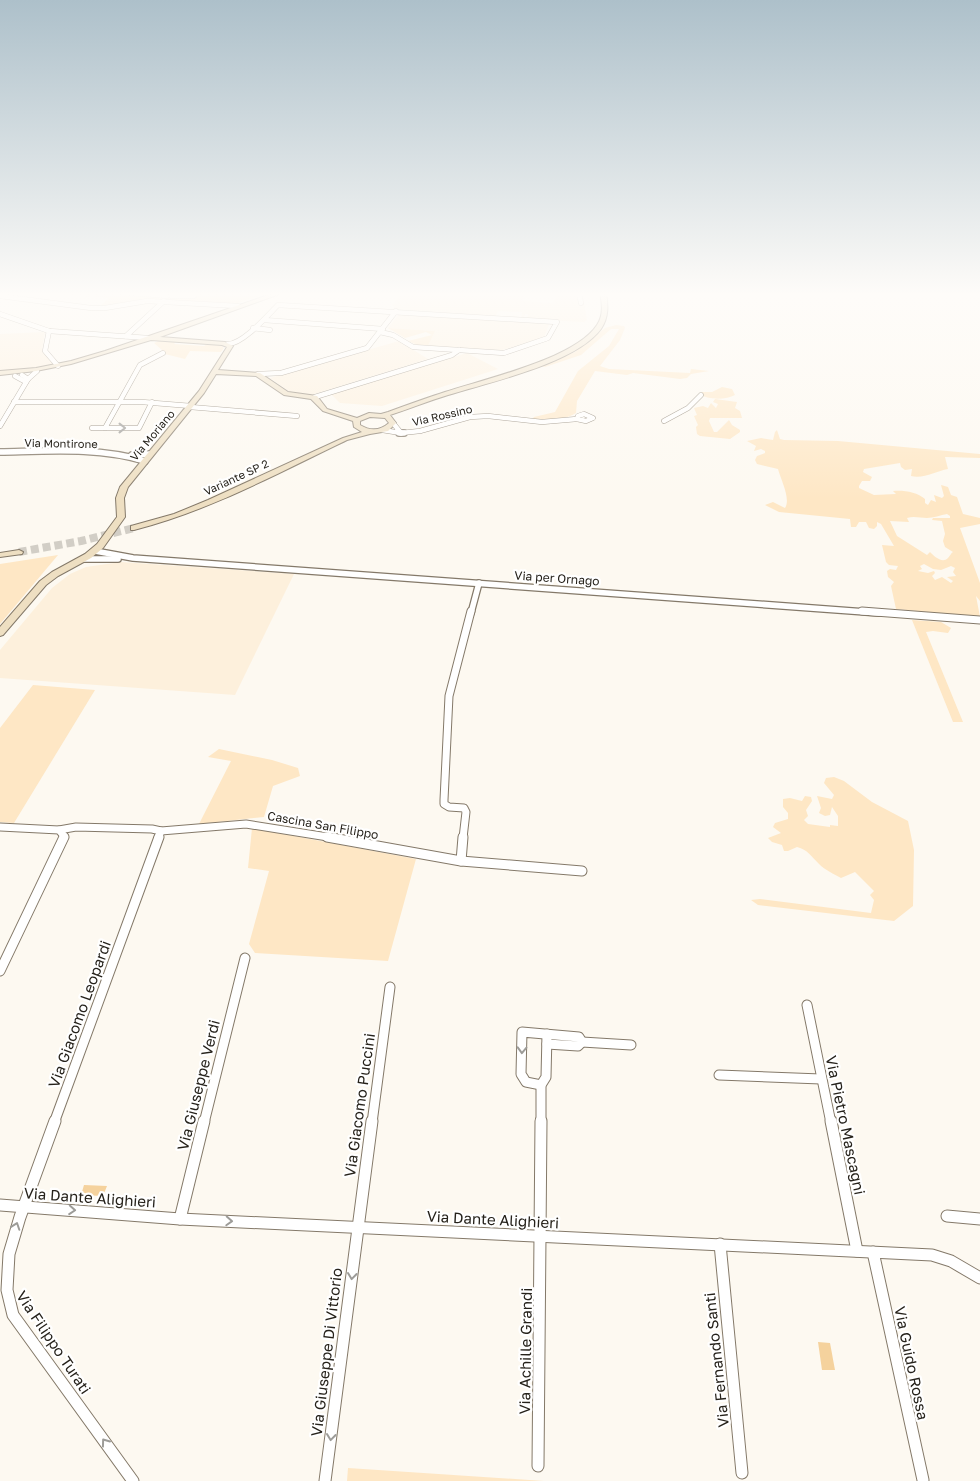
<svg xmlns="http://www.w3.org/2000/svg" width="980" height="1481" font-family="'Golos Text',sans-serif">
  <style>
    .built { fill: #fdf0dc }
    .green { fill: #fee7c5; fill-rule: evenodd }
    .water { fill: #f5d29d }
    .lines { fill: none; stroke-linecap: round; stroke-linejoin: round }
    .secondary-tunnel { stroke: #d2cec6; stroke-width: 8; stroke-dasharray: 8 4; stroke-linecap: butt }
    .street-far4-casing { stroke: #847969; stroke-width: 5.5 }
    .street-far3-casing { stroke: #847969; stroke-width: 8 }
    .street-far2-casing { stroke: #847969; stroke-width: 9 }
    .street-far1-casing { stroke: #847969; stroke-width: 11 }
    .street-casing { stroke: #847969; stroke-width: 13 }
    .secondary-casing { stroke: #847969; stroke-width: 2 }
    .street-far4 { stroke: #fff; stroke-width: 4.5 }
    .street-far3 { stroke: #fff; stroke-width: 5.5 }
    .street-far2 { stroke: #fff; stroke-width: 7 }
    .street-far1 { stroke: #fff; stroke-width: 9 }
    .street { stroke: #fff; stroke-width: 11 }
    .secondary { fill: #eedfc2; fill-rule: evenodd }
    .oneway { stroke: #9d9c98 }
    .labels { text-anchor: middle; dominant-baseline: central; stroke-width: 4.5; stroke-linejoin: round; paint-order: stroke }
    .far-street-label { font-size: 11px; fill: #26221b; stroke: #fff }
    .street-label { font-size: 12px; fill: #26221b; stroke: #fff }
    .near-street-label { font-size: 15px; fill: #26221b; stroke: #fff }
  </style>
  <rect width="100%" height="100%" fill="#fdf9f1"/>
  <!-- built -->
  <g class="built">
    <polygon points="401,292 441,293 442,292 525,292 522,301 553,303 558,292 582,292 587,320 584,322 527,319 528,314 525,314 524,319 521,318 522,312 498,311 495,317 393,309 395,306 392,306"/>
    <polygon points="400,313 549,324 544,338 502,350 428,346 435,331 388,328"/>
    <polygon points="45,332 42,350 54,365 16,371 0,371 0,334"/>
    <polygon points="399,341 428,359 311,395 290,392 270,378"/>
    <polygon points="467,353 498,369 382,406 340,403 331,394"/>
    <polygon points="121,562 294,574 235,695 0,678 0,650 52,588 70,574 86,567"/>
  </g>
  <!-- green -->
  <g class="green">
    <polygon points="58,292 270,292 235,304 143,300 99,307 109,298 91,296 82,299 86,296 55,294"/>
    <path d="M616,325L624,326L625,328L620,340L600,366L609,369L690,373L691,369L709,371L691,374L687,378L680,379L633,373L627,375L595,371L577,401L576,413C564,421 546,421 532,419L534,417L555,412L578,371L609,346L619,329H611L581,355L545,367L541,366L575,352L605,328Z"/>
    <polygon points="388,328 435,331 428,346 417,345 408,341 432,335 426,332 405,338"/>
    <polygon points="159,341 177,341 174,344 204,346 209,343 220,344 224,348 221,352 190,351 185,359 161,353 162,350 154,343"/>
    <path d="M722,387L732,389L735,395C726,400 708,400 699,394L701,392H712Z"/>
    <polygon points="715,399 737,402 735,408 740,411 742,418 710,418 709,421 714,432 717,432 729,420 732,425 740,430 740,432 730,439 700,436 697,434 696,427 698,425 694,416 697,415 694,408 703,406 708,408 711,403 716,408 718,404 713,402"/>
    <path d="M777,430L780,439L784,440L838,441L980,454V458L945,457L948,469C936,471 924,479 911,476L912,469L905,470L901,467L900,463L864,469L863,472L872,477L870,481H862L859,486V488L874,495L896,494L893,491C904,490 917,492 925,499V503L928,505L931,500L936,502L934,495L942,498L944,496L941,485L948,487L951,495L957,497L963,514L980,518V524L960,528L980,583V601L976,596L980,617L896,609L891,586L894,582L888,577L887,571L890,569L896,570L898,566L889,565L886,562L882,545L894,546L881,524L877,522V526L874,529L869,528L866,522H859L856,527H851L850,519L779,512L765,505L773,502L785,508C791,499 781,480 778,469L757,464L755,460L757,456L765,453V451L761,449L754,451L756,446L747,441L761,438L773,440L775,432ZM947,514L950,516V518H933L932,520L942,521L945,534L943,541L945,547L953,552C951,553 950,556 948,558C942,564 934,556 930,552L927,555L897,536L890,521L909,522L907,518C914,516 920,518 927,518C933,518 941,515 947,514ZM924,564L933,569L941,570L951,566L955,568L953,572L956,576L947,577L953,581L951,583L942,577L935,580L932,576L935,573L934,571L928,573L918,571L922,569L920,566Z"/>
    <polygon points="58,555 0,624 0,564"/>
    <polygon points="912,620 941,622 951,628 948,633 933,631 926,632 963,722 953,722"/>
    <polygon points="33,685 95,690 14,823 0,822 0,728"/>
    <polygon points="219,749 272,760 298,768 300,776 273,786 264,817 199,824 231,761 208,757"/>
    <path d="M834,777L844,781L872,802L908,821L914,850L913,906L894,921L758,905L751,900L760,899L871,913L874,900L870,895L874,891L855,872L841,878C834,874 825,870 819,864C811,856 808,850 797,847L788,851H784L782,845L772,842L768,838L781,833L773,827L775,823L788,819V813L783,807V799L790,798L802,801L805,796L811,797L812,801L806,810L808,816L804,820L808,824L830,827V825L838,826V816L832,807L830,815L825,816L819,813L821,808L817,796L832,799L834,795L824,783L826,778Z"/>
    <polygon points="252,828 416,859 388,961 255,953 249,944 269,871 248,868"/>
    <polygon points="348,1468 544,1481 347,1481"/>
  </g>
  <!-- water -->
  <g class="water">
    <polygon points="84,1185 107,1186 103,1196 81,1195"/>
    <polygon points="818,1342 830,1343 835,1370 822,1370"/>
  </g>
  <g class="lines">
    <!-- secondary-tunnel -->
    <polyline class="secondary-tunnel" points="19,552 81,541 134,528"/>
    <!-- street-far4 casing -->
    <g class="street-far4-casing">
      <g id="street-far4">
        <polyline points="122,292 167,296"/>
        <polyline points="579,292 581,303"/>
        <polyline points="0,296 91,308 105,308 147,301 238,306"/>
        <polyline points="171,296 194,296"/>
        <polyline points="0,314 49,331 148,338"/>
        <polyline points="264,320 383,329"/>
        <polyline points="253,328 270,330"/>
        <polyline points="49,331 45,351 58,366"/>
        <polyline points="126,336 164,301"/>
        <path d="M228,344C243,344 267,316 278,305L557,322L548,338L504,353L413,347L393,335L380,332"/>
        <polyline points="258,374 281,373 367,348 396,311"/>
        <polyline points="15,376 26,382"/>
        <polyline points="28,379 37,371"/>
        <polyline points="315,397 452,355 459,350"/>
        <polyline points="14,402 142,402 191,406"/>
        <polyline points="152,402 139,428 105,428 140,365 163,353"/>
        <polyline points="190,407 297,416"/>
        <polygon points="584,414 593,418 586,421 577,419 578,416"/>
        <polyline points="664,421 688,408 701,395"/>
        <polyline points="0,426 28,379 22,375"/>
        <polyline points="92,428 105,428"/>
        <polyline points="382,430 401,433 393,423"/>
        <polyline points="401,433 420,431 470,417 488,416 542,422 577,419"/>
      </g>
    </g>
    <!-- street-far3 casing -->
    <g class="street-far3-casing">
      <g id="street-far3">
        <polyline points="399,433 401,433"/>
        <polyline points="401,433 404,433"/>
        <path d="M0,452C49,451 98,447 145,461"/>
        <polyline points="132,455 150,454"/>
        <polyline points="95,551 133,558 879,613"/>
        <polyline points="84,559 118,559"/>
        <polyline points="471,613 479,583"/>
      </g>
    </g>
    <!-- street-far2 casing -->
    <g class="street-far2-casing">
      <g id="street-far2">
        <polyline points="862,611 980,620"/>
        <polyline points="0,827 59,830 64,836 63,838"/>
        <polyline points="59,830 76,827 152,829 161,831 246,824 334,838"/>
        <polyline points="158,838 161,831"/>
        <polyline points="463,838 466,812 464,808 449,807 444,804 444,800 449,696 471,611"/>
      </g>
    </g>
    <!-- street-far1 casing -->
    <g class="street-far1-casing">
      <g id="street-far1">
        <polyline points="327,837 461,861 582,871"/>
        <polyline points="461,861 463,837"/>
        <polyline points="0,971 64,837"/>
        <polyline points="807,1005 831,1123"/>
        <polyline points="582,1042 631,1045"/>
        <polyline points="719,1075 821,1079"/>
        <polyline points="541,1085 526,1082 521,1074 522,1032 579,1037 582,1042 578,1046 547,1044"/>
        <polyline points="54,1123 159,837"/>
        <polyline points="204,1123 245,958"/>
        <polyline points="372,1123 390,987"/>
        <polyline points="541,1123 541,1085 546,1077 547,1034"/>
      </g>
    </g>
    <!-- street casing -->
    <g class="street-casing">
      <g id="street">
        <polyline points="55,1121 20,1217 9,1254 7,1290 13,1315 133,1481"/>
        <polyline points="831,1121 857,1251"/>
        <polyline points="0,1205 180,1219 932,1255 951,1261 980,1278"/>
        <polyline points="947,1216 980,1219"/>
        <polyline points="180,1219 204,1121"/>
        <polyline points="720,1244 742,1473"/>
        <polyline points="873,1252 923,1480"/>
        <polyline points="538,1466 541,1121"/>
        <polyline points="325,1481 372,1121"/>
      </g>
    </g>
    <!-- secondary casing -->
    <g class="secondary-casing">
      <g id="secondary">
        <path d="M277,292H285L160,337L225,342L233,346L218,370L260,373L288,392L317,396L327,409L357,418L369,413L381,414L388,412C407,405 426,398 445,392C484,379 575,359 597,325C604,315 602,303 600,292H606C608,305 609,317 601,329C575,364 489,382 448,395C428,401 409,409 390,415L396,423L388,431L370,434L347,440C278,473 209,511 134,530H131V526L174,514L208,500L343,438L362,432L354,427L353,421L323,411L311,399L284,395L256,376L216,374L204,393L128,487L124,498L125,517L103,548L91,558L58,576L46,585L3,635L0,636V627L40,581L52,572L85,554L97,544L117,517L116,498L120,487L199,391L227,347L222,345L151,340L71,364L36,371L0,375V371L36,368L71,361L105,351ZM370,417L385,418L389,423C380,431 370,431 360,425V421Z"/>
        <polygon points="19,550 23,552 22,554 0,557 0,553"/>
      </g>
    </g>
    <!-- street-far4 -->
    <use href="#street-far4" class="street-far4"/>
    <!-- street-far3 -->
    <use href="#street-far3" class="street-far3"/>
    <!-- street-far2 -->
    <use href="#street-far2" class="street-far2"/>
    <!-- street-far1 -->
    <use href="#street-far1" class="street-far1"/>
    <!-- street -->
    <use href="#street" class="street"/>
    <!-- secondary -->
    <use href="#secondary" class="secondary"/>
  </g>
  <!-- one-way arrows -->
  <defs><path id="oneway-chevron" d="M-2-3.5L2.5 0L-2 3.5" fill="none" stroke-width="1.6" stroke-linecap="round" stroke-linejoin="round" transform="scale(1.25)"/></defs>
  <g class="oneway">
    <use href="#oneway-chevron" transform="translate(122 428)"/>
    <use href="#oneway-chevron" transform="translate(522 1050) rotate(92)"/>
    <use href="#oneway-chevron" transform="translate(72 1210) rotate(4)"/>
    <use href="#oneway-chevron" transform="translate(229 1221) rotate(3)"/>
    <use href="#oneway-chevron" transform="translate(16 1226) rotate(-71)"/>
    <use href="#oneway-chevron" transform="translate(352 1276) rotate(97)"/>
    <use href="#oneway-chevron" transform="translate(331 1437) rotate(97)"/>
    <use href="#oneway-chevron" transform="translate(105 1442) rotate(-126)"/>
  </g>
  <!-- sky -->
  <linearGradient id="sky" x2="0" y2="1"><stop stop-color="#adc0ca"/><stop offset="0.59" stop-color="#fefcf9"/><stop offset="1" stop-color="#fefcf9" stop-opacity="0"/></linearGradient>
  <rect width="980" height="499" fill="url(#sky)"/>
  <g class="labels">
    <!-- far-street labels -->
    <g class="far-street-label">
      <text transform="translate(442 415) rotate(-13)">Via Rossino</text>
      <text transform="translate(152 435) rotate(-50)">Via Moriano</text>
      <text transform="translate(61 443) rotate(1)">Via Montirone</text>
      <text transform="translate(236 477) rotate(-25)">Variante SP 2</text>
    </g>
    <!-- street labels -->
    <g class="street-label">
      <text transform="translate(557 578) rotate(4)">Via per Ornago</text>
      <text transform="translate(323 825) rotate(10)">Cascina San Filippo</text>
    </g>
    <!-- near-street labels -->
    <g class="near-street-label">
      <text transform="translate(79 1014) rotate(-70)">Via Giacomo Leopardi</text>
      <text transform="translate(198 1085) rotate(-76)">Via Giuseppe Verdi</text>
      <text transform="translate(359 1105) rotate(-82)">Via Giacomo Puccini</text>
      <text transform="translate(846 1125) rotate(78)">Via Pietro Mascagni</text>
      <text transform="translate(90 1197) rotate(4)">Via Dante Alighieri</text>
      <text transform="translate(493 1219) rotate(3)">Via Dante Alighieri</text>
      <text transform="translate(54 1342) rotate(56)">Via Filippo Turati</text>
      <text transform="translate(525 1351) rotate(-89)">Via Achille Grandi</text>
      <text transform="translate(326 1352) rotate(-83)">Via Giuseppe Di Vittorio</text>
      <text transform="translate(716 1360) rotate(-96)">Via Fernando Santi</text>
      <text transform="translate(912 1363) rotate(78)">Via Guido Rossa</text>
    </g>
  </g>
</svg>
